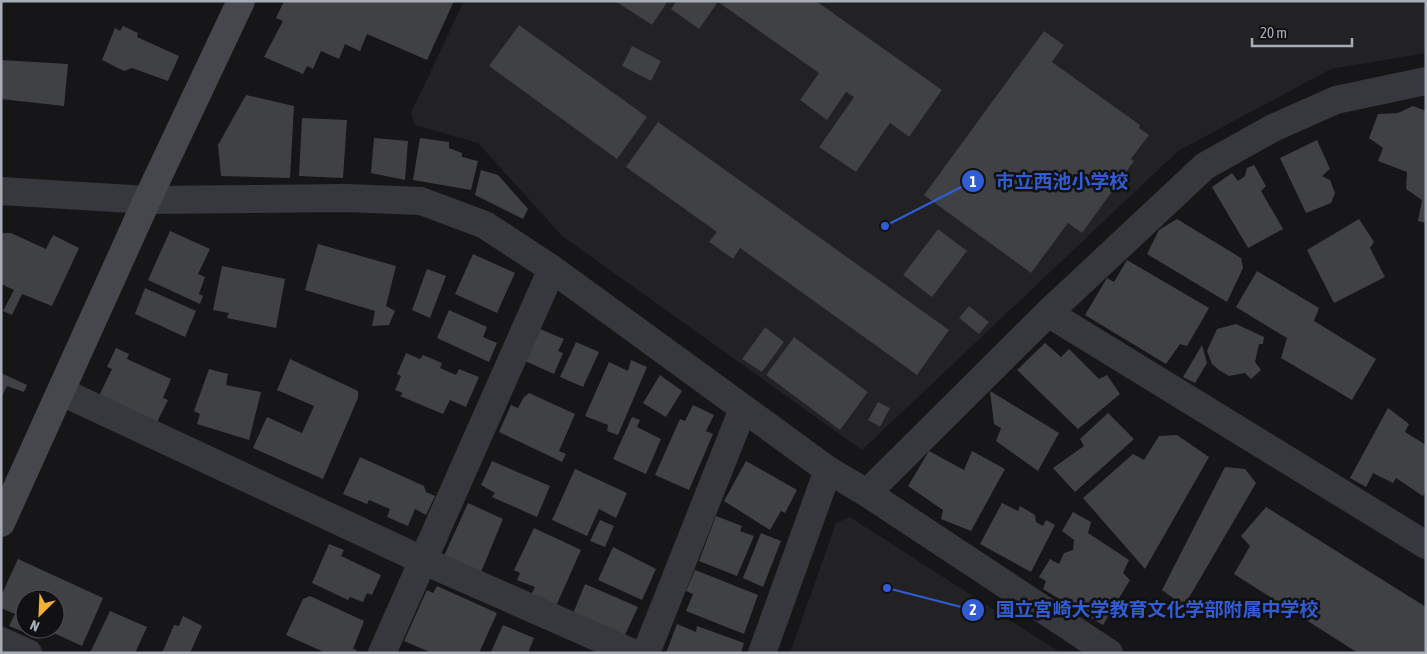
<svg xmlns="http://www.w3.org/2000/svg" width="1427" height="654" font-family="'Asap Condensed','Noto Sans JP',sans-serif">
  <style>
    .built { fill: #222225; fill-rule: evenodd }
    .building { fill: #404145 }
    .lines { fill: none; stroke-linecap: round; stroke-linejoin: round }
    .street { stroke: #37383d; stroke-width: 28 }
    .secondary { stroke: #45474d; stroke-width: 28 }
    .leader { fill: none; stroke: #325cd3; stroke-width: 2 }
    .callout-dot { fill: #325cd3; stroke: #111113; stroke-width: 2 }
    .mark-label { font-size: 15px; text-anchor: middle; font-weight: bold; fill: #fff }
    .callout-label { font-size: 19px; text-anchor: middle; font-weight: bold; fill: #325cd3; stroke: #111113; stroke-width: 5; stroke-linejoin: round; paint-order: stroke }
  </style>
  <rect width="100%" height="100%" fill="#161618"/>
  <!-- built -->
  <g class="built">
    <path d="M464,1H615L652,25L668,1H676L671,9L699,29L718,2L819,73L800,100L827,119L846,92L854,97L819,146L856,172L890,123L909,137L942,90L816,1H1426V53L1331,69L1178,151L862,450L562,236L478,143L415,125L411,113ZM519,25L646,117L617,158L489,66ZM1044,31L1064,45L1052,62L1140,125L1139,128L1149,135L1131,159L1134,161L1082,232L1068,223L1031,273L925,195ZM632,47L661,61L651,81L622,66ZM658,123L949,330L918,374L740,248L733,259L710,243L717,232ZM938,229L967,251L932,296L903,275ZM969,306L989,322L979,334L960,318ZM764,328L784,342L762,372L742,359ZM794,337L868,392L840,430L766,375ZM878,402L890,408L880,427L868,419Z"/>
    <polygon points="850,517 1061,653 790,653 836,523"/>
  </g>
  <!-- building -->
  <g class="building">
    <polygon points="284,1 454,1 427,60 367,34 360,51 345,44 339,59 321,51 313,69 307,66 303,74 264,57 283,21 276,18"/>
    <polygon points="615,1 668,1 652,25"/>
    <polygon points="676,1 816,1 942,90 909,137 890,123 856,172 819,147 854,97 846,92 827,120 800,100 819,73 718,2 699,29 671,9"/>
    <polygon points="519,25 647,117 617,159 489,66"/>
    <polygon points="123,26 138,33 137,37 179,56 168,81 132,68 124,71 102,60 115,28 120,31"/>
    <polygon points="1044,31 1064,45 1052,62 1140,125 1139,128 1149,135 1131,159 1134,161 1082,233 1068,223 1031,273 924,195"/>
    <polygon points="632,46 661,61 651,81 622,66"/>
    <polygon points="2,60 68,64 64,106 1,99"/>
    <polygon points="246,95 294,106 290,178 221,176 218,145"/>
    <polygon points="1413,106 1426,111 1426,223 1418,221 1422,200 1406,189 1407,172 1378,161 1383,148 1369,138 1378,114 1398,113"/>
    <polygon points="302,118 347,120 343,178 299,176"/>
    <polygon points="658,122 949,330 917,375 740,248 733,259 709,242 717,232 626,167"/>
    <polygon points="374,138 408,141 405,180 371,173"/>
    <polygon points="420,138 449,142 449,148 462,153 462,157 478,161 471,190 413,180"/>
    <polygon points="1317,140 1330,169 1322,176 1330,180 1335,193 1331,203 1306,213 1280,158"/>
    <polygon points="1254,165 1266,186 1261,191 1283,229 1248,248 1212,187 1232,173 1238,181 1245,176 1247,168"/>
    <polygon points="481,170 498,175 528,209 523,219 475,195"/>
    <polygon points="1177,219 1241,258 1243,268 1227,302 1147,254 1159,230"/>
    <polygon points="1359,219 1374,242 1370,248 1385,277 1334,303 1307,250"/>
    <polygon points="938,229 967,251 932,297 903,275"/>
    <polygon points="170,231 210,249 198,274 205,277 199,294 203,296 200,304 148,280"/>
    <polygon points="1,233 11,233 46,249 53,235 79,248 52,306 22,294 12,315 3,311 14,290 1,284"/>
    <polygon points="318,244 396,266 386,306 395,311 389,325 372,326 375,311 305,290"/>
    <polygon points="473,254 515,273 497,313 455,294"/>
    <polygon points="1127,260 1209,308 1187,346 1180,344 1166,364 1085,315 1107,278 1114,282"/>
    <polygon points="222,266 285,279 276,328 227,318 229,313 213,310"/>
    <polygon points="427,269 446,276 430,318 412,310"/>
    <polygon points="1257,271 1319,308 1314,321 1376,359 1352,400 1281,358 1287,338 1236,307"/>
    <polygon points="145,288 196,311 185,337 135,314"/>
    <polygon points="969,306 989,322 979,334 959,318"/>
    <polygon points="449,310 487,327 483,337 497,343 489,362 437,338"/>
    <polygon points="1236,324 1264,337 1263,344 1259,344 1255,362 1261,370 1251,379 1245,373 1229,376 1219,370 1212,364 1207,351 1217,329"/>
    <polygon points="765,327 784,342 762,372 742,359"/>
    <polygon points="540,329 564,339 558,351 563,353 554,374 525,361"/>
    <polygon points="794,337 868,392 840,430 766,375"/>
    <polygon points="576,342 599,352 583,387 560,377"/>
    <polygon points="1045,343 1061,357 1069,349 1099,379 1107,375 1120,394 1078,429 1017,370"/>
    <polygon points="1202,345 1207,363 1195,383 1183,377"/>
    <polygon points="116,348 129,354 127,359 171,379 163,398 168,400 156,424 98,398 112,369 107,367"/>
    <polygon points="406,353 420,359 423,355 442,363 440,368 456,375 459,369 479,377 466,407 450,400 443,414 400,396 403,393 395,390 401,376 397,374"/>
    <polygon points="290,359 358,391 358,398 323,479 253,448 267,417 302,433 314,406 277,390"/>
    <polygon points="631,360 647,367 618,435 607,431 608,425 585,416 609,362 628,371"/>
    <polygon points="209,369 228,374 226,385 261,392 249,440 197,424 200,414 194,411"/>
    <polygon points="1,373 27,385 24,392 7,386 1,398"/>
    <polygon points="660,375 682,391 666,417 643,403"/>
    <polygon points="990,391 1059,433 1038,471 996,441 1001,428 994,424"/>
    <polygon points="529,393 575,414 559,451 566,454 562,462 499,432 511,405 518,408 524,397"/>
    <polygon points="878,402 890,408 880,427 868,420"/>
    <polygon points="693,405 714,415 706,431 713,434 689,490 655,475 680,419 685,421"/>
    <polygon points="1388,408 1409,424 1405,432 1426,445 1426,491 1423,496 1396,478 1393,483 1373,473 1366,487 1350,478"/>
    <polygon points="1108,413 1134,439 1075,492 1053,468 1084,446 1080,439"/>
    <polygon points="632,417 640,420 637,427 661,439 646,474 613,459"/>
    <polygon points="1177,435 1209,457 1145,569 1083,498 1133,454 1144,460 1159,436"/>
    <polygon points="929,451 964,470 972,451 1005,469 971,531 941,519 943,510 908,486"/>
    <polygon points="360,457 424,486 426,492 435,496 426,515 415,509 408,526 387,517 390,509 369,500 367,504 343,494"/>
    <polygon points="492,461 550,486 537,517 492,497 495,493 481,485"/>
    <polygon points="746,461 797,490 785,513 781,511 770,530 724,501"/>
    <polygon points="1225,467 1245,469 1256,483 1184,606 1162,590"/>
    <polygon points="575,469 627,493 616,518 599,509 587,536 552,520"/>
    <polygon points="468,503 503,519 481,572 444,556"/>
    <polygon points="1002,503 1018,511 1020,506 1035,515 1036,522 1043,526 1046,520 1055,525 1031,572 980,544"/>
    <polygon points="1266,507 1426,607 1426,653 1358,653 1234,574 1250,546 1241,536"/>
    <polygon points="1073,512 1091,522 1088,533 1129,560 1123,573 1130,580 1103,625 1043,589 1046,581 1039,577 1050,559 1059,564 1064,553 1073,550 1074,540 1062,531"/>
    <polygon points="716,516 742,526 740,531 754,536 737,576 699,561"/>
    <polygon points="600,520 614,526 605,547 590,541"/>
    <polygon points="534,528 581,550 556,606 531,595 535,587 517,580 520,573 514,570"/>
    <polygon points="761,533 781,541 763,587 743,578"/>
    <polygon points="329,544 344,550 341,556 381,575 372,595 367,593 363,602 350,597 348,600 312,583"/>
    <polygon points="613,547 656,569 642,600 598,580"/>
    <polygon points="18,559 103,598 82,646 45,629 55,629 55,599 25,599 25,629 39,629 34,636 9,626 15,614 1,608 1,596"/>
    <polygon points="695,570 758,595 744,634 686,611 693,594 686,591"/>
    <polygon points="585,584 638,607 623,639 572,616"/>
    <polygon points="437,586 497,613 479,653 432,653 404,641 427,590 433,593"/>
    <polygon points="310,596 364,621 353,649 357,650 355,653 326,653 286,635 303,599"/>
    <polygon points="110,611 147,627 135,653 90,653"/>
    <polygon points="183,616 202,626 190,653 162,653 174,625 179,626"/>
    <polygon points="677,624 696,632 697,626 744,643 741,653 666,653"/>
    <polygon points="503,625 534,638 528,653 491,652"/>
  </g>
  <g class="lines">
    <!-- street -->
    <g class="street">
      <polyline points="1,191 147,200 346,198 421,201 485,225 552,269 828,470 867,493 1109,653"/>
      <polyline points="1048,313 1426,545"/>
      <polyline points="62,392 422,560 633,653"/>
      <polyline points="867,493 1048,313 1205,166 1273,128 1336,100 1426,81"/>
      <polyline points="1,641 28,653"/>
      <polyline points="382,653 552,269"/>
      <polyline points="646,653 743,409"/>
      <polyline points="762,653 828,470"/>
    </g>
    <!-- secondary -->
    <polyline class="secondary" points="1,523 147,200 241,1"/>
  </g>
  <!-- callouts -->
  <path class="leader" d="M885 226L973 181M887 588L973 610"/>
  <g class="callout-dot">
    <circle cx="885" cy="226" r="5"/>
    <circle cx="887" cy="588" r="5"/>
    <circle cx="973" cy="181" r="12"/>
    <circle cx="973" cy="610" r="12"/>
  </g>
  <g class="mark-label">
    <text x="973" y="187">1</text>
    <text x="973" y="615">2</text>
  </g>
  <g class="callout-label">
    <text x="1062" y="188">市立西池小学校</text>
    <text x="1157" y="616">国立宮崎大学教育文化学部附属中学校</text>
  </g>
  <!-- border -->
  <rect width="1427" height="654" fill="none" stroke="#a8adb8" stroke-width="5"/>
  <!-- north arrow -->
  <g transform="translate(40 614) rotate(204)"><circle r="24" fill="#111113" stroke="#4d4f55"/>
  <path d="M0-4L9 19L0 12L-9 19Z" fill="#f2b134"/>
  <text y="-8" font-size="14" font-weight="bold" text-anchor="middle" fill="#a8adb8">N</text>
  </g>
  <!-- scale -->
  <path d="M1252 38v8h100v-8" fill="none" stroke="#a8adb8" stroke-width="2.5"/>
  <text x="1260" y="38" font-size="15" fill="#a8adb8" stroke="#111113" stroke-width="4" paint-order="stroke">20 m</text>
</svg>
